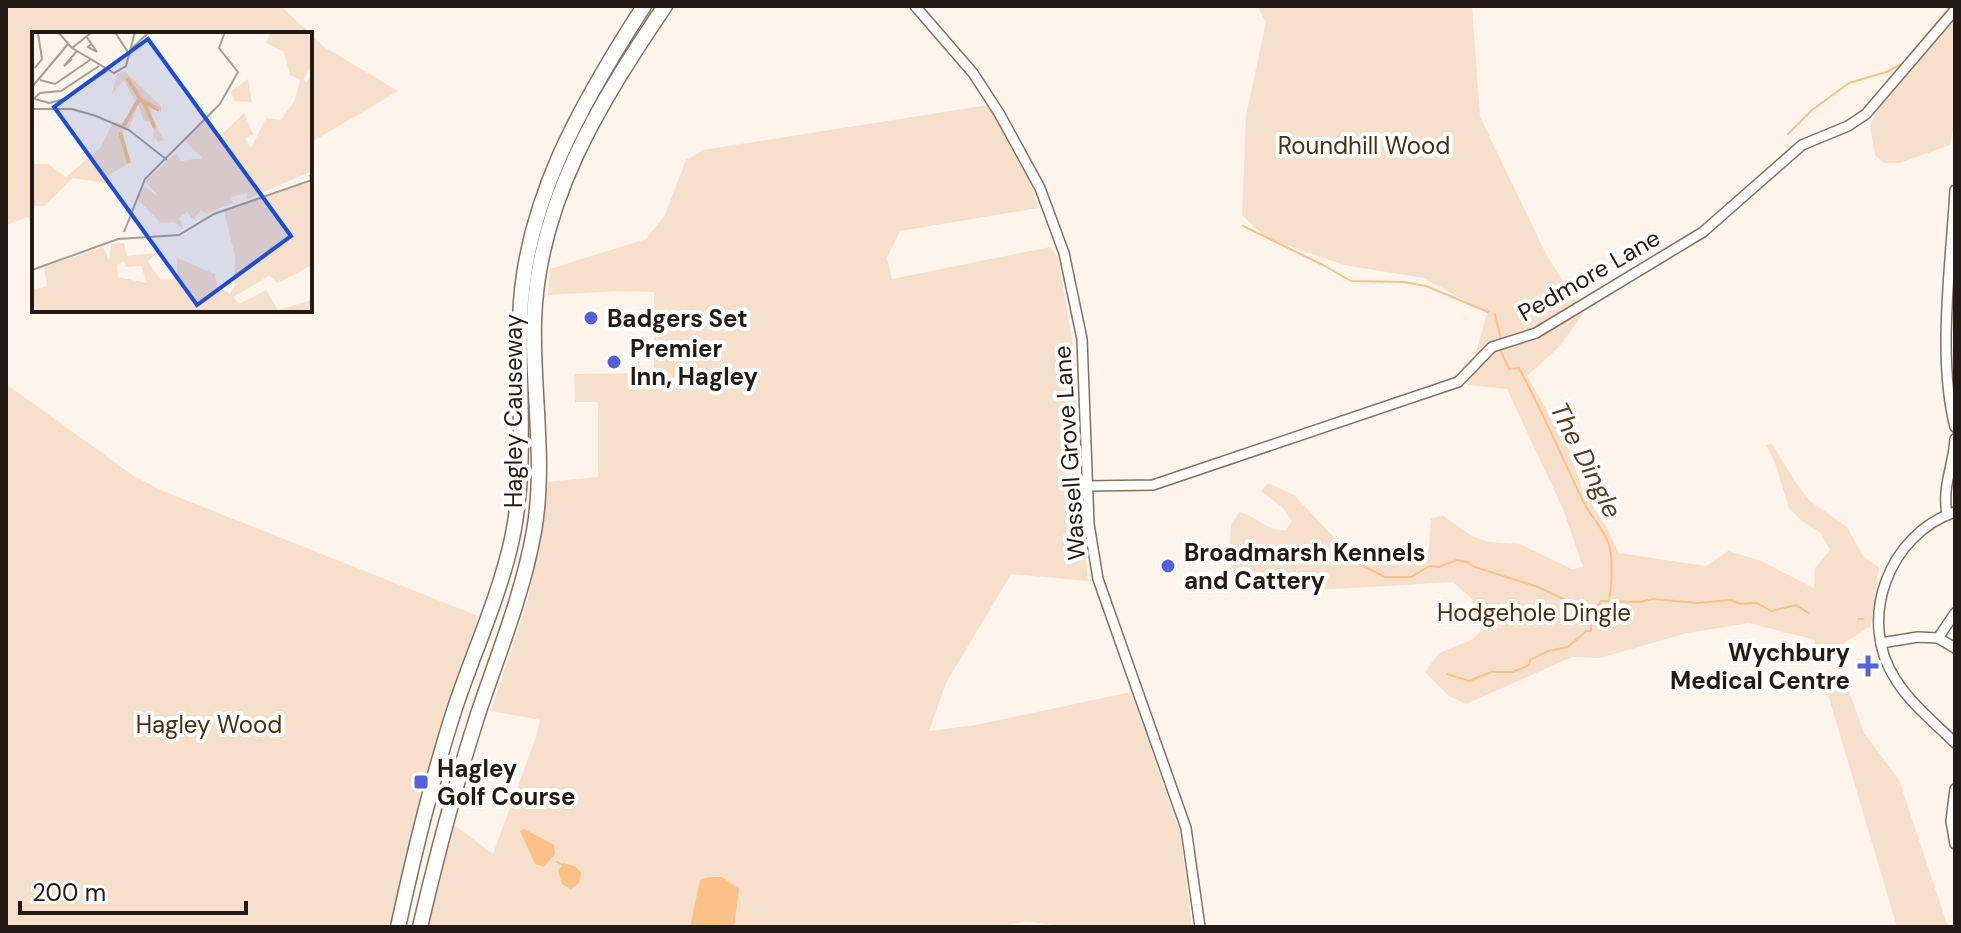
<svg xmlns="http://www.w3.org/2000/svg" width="1961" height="933" font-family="'DM Sans',sans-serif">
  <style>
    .green { fill: #f6dfcb }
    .water { fill: #fcc188 }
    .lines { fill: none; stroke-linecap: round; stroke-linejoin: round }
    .stream { stroke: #fcc188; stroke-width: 2 }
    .minor-casing { stroke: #86715e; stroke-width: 12 }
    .highway-casing { stroke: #86715e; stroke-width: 17 }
    .minor { stroke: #fff; stroke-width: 9 }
    .highway { stroke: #fff; stroke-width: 14 }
    .poi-dot { fill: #5561d8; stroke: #fff; stroke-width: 3 }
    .labels { text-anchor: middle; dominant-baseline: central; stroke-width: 8; stroke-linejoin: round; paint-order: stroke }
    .park-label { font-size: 24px; fill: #4c2e0f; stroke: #fff }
    .street-label { font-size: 24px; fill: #231b13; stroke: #fff }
    .poi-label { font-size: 24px; font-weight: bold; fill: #231b13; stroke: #fff; text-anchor: start }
    .water-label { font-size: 26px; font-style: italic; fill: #5b3c1e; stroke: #fff }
    .inset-river { fill: none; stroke: #fcc188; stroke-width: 4 }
    .inset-road { fill: none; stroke: #a69d95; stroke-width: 2 }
    .view { fill: #1d4ed8; fill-opacity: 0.15; stroke: #1d4ed8; stroke-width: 4 }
    .inset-edge { fill: none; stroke: #231b13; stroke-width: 4 }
  </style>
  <rect width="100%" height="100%" fill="#fdf4eb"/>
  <!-- green -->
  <g class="green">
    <polygon points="6,6 281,6 324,47 398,91 310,143 310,34 34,34 34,220 28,217 6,225"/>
    <path d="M1257,6H1472L1480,117L1546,254L1583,314L1559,347L1527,376L1567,445L1584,494L1606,526L1619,553L1706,566L1728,551L1759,560L1814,588L1815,568L1830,550L1821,533L1802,521L1789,508L1775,463L1766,445L1772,444L1796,483L1810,501L1847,527L1863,556L1879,567L1871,626L1833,650L1813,656L1815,640L1749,623L1687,633L1600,658L1572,657L1466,704L1449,696L1425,672L1439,653L1471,640L1482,631L1472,599L1453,582L1267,593L1238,578L1229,561L1231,525L1239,512C1258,516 1266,532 1286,530L1292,521L1283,508L1261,491L1268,483L1294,495L1344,548C1373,551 1392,562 1421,559L1429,549L1431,519L1442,515L1472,536L1489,542L1520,544L1572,569L1583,567L1563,509L1507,389L1467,385L1487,313L1424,278L1344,265L1266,238L1242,215L1246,116L1266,22Z"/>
    <polygon points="1955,19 1955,118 1950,145 1900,163 1884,163 1875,155 1870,126 1878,108"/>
    <polygon points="988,105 1027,173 1038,208 900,231 887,258 892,279 1050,247 1058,258 1076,363 1076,467 1088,581 1011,574 946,683 929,731 976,725 1131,692 1180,833 1192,927 1068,927 1026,921 998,927 426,927 453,824 493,854 536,737 540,720 491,711 529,596 548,482 598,477 598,402 575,402 574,374 654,373 654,292 620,291 548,295 550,269 646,239 665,215 686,160 703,150"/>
    <polygon points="6,384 134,476 163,491 478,616 413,825 390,927 6,927"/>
    <polygon points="1846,683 1864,733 1899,780 1948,927 1897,927 1827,691"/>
  </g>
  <!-- water -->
  <g class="water">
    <polygon points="524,829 554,845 555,854 544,867 535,864 520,831"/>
    <polygon points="563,863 575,866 581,873 579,883 571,889 562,884 558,871"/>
    <polygon points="710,877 722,877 739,889 734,927 690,927 700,880"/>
  </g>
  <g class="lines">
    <!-- stream -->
    <g class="stream">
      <polyline points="1948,8 1949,6"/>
      <polyline points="1788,134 1812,110 1849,83 1886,72 1902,64 1946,12"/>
      <polyline points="1243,226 1323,265 1351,281 1403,282 1426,286 1488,312"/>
      <polyline points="1495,314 1501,340"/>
      <path d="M1501,351L1509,369L1519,368C1543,412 1562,458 1584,503C1591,517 1604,529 1609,545C1613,557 1612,588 1609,599"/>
      <polyline points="1349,559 1385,577 1411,577 1430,566 1439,567 1457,560 1467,562 1475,567 1538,587 1576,605 1594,606"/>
      <polyline points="1858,619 1863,619"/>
      <polyline points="1447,674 1469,681 1491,672 1513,672 1529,665 1530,660 1548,651 1568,647 1586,631 1591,631 1591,614 1601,601 1639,602 1653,599 1698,603 1731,600 1741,604 1757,603 1771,611 1796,605 1808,613"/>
      <polyline points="557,862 562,865"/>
    </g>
    <!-- minor casing -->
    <g class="minor-casing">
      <g id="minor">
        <polyline points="915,6 973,73 999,113 1040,188 1064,253 1082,339 1089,524 1098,579 1186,828 1200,927"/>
        <path d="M1955,190C1951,264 1937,357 1955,427"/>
        <polyline points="1087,486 1153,485 1458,382 1492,347 1536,333 1703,232 1802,145 1848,126 1866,114 1955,10"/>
        <path d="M1955,512C1889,534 1856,620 1896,680C1911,704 1935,723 1955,743"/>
        <path d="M1947,515C1942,484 1953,469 1955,439"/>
        <polyline points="1938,638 1955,648"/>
        <polyline points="1881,643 1918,637 1938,638 1955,613"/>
        <polyline points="1955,789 1951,821 1955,844"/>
      </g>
    </g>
    <!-- highway casing -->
    <g class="highway-casing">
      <g id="highway">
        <path d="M398,927C414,854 431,782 454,711C473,653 499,598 512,539C527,468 518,394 520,322C522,205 582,102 644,6"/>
        <path d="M420,927C437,854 456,782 479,711C499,652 523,593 534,531C546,462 532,390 534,320C538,201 600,102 665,6"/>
      </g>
    </g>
    <!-- minor -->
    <use href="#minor" class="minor"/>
    <!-- highway -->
    <use href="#highway" class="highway"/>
  </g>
  <!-- markers -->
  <g class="poi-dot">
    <circle cx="591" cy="318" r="8"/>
    <circle cx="614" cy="362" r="8"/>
    <circle cx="1168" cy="566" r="8"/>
    <path d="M1864 654h8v8h8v8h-8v8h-8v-8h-8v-8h8z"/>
    <rect x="413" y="774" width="16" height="16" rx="4"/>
  </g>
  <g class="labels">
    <!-- park labels -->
    <g class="park-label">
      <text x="1364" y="145">Roundhill Wood</text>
      <text x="1534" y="612">Hodgehole Dingle</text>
      <text x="209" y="724">Hagley Wood</text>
    </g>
    <!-- street labels -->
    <g class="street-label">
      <text transform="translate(1589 275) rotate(-30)">Pedmore Lane</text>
      <text transform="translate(513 411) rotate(-90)">Hagley Causeway</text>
      <text transform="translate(1069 453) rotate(-94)">Wassell Grove Lane</text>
    </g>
    <!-- poi labels -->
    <g class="poi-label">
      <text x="607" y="318">Badgers Set</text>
      <text x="630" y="348">Premier<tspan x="630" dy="28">Inn, Hagley</tspan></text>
      <text x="1184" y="552">Broadmarsh Kennels<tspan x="1184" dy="28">and Cattery</tspan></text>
      <text x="1850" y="652" text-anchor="end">Wychbury<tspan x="1850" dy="28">Medical Centre</tspan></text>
      <text x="437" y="768">Hagley<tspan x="437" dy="28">Golf Course</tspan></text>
    </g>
    <!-- water labels -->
    <g class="water-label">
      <text transform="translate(1586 460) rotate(63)">The Dingle</text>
    </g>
  </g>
  <!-- overview -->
  <g transform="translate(32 32)">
    <rect width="280" height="280" fill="#fdf4eb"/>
    <path d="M239,0H269L280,6V32L272,47L274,51L280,43V139L215,167V161L199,165L201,171L174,182L169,178L161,188L155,180L147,186L152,198L142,190L129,191L104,166L110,153L126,164L113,149L144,121L149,129L170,126L152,108L173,84L181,78L178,92L187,105L212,81L221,102L213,107L219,116L234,86L249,88L263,68L268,48L258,43L252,20L234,11ZM92,39L129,74V80L120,77L118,84L132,108L126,110L123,105L121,110L122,97L118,89L112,90L106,72L97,97L88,100L96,132L75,144L73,151L41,146L12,174H0V132H16L34,145L69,115L81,90L92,91L103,69L92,48L80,62L85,42ZM216,47L220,70L203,69L199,59ZM280,149V233L246,251L237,244L201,265L207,272L234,258L246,278L280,268V280H10L0,271V258L15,254L12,235L71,215L77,228L79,212L92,211L95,224L124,221L116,230L129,248L145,247V226L183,242L185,254L198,262L203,253V224L192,179ZM92,229L94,235L109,234L115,251L86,245L85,233Z" fill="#f6dfcb" fill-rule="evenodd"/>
    <path class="inset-river" d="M95,46L109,68L127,78M111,69L123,96M91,95L107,67M88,100L97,131"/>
    <path class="inset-road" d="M26,0L40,16L82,41L94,34L103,0M83,0L97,22M54,4L65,20L56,15L59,12M40,16L60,0M98,18L117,0M40,27L32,34L45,19M3,36L10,27L6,1M8,48L23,52L58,28M0,55L36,12M0,66L17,71L33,67L75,39M0,68L8,61L29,59L67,34M0,77H40L64,84L97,98L135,128M92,200L113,147L188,72L206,40L187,16L193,0M0,238L86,207L147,203L182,182L280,148L278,143"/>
    <path class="view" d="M116,7L259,204L165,273L22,75Z"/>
    <rect width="280" height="280" class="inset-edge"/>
  </g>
  <!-- border -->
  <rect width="1961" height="933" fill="none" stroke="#231b13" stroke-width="16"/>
  <!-- scale -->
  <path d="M20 901v12h226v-12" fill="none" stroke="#231b13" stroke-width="4"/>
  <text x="32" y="901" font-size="24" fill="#231b13" stroke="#ffffff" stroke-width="6" paint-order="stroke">200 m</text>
</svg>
